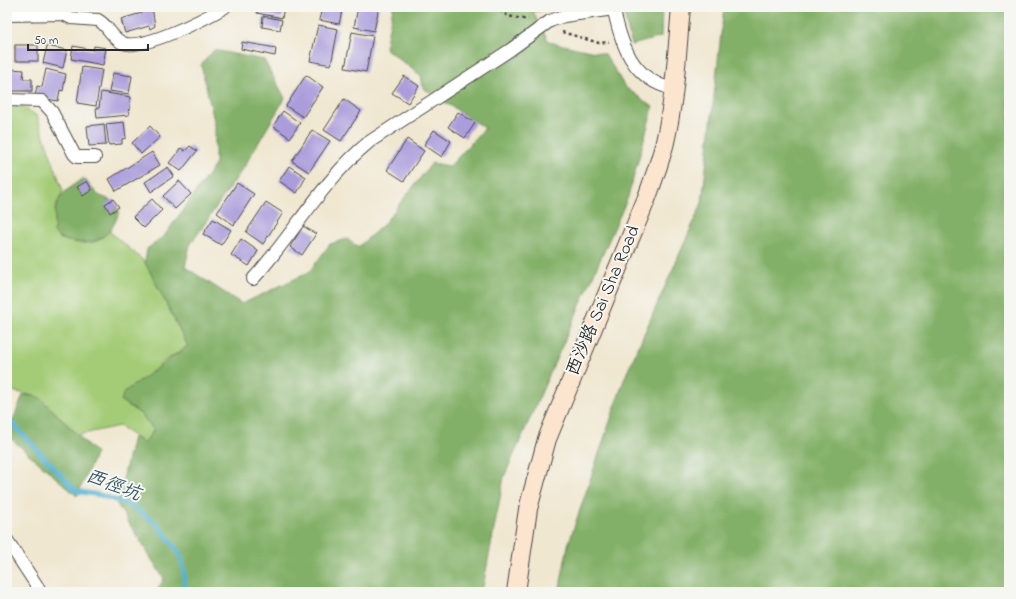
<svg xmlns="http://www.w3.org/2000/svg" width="1016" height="599" font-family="'Indie Flower','LXGW WenKai TC',sans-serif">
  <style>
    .green { fill: #a4cc77; stroke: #687c51 }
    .forest { fill: #83b068; stroke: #576e4a }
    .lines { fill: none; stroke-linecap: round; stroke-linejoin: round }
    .stream { stroke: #54b2d2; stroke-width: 5 }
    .building { fill: #ab9ddc }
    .minor-casing { stroke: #494744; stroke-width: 14 }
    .secondary-casing { stroke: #494744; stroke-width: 20 }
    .path { stroke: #494744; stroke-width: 2.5; stroke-dasharray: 3 3; stroke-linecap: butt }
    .minor { stroke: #fff; stroke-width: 12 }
    .secondary { stroke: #fbe5cf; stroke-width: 18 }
    .labels { text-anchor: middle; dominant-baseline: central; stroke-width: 4; stroke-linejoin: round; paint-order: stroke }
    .street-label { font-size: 18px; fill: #2b2b2b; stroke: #f6f6f2 }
    .water-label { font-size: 19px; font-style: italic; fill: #395a65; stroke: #f6f6f2 }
  </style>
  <rect width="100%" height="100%" fill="#f6f6f2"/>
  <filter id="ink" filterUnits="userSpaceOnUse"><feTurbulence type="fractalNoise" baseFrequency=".025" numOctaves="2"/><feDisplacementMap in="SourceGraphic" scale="8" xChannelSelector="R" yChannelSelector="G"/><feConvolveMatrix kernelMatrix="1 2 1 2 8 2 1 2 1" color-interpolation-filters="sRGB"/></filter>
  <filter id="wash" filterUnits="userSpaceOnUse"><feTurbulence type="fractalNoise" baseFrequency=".012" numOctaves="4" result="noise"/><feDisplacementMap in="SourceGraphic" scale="16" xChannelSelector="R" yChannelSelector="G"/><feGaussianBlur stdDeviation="0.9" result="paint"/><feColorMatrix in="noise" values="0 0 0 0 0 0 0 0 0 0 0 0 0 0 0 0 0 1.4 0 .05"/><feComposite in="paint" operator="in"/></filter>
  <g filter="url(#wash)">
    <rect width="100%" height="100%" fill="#f0e7d0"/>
    <!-- green -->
    <path class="green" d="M7,104L24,107L37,116L63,191L55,210L59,238C69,242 86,246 97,241C101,239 105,234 109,231L145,262L188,346L163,362L121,401L141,414L154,430L144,443L119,426L78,435L39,397L7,390Z"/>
    <!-- forest -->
    <g class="forest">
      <polygon points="393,7 561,7 533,12 549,42 605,54 625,87 653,107 628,197 504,477 482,592 156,592 164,579 117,504 133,437 144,443 154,430 141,414 121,401 124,392 188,346 145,262 147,249 165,235 215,165 215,125 201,65 214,50 264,60 285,98 244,167 190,245 185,267 242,304 309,272 330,244 347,239 358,247 383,225 432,163 450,166 485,128 423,88 421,76 385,48"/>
      <polygon points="622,7 662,7 661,37 632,45"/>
      <polygon points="724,7 1009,7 1009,592 559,592 568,545 625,377 702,203"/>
      <path d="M84,178L98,195L108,199L119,211C114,233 98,245 76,242C66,241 60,240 54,232C55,199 57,196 84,178Z"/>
      <polygon points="23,395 39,397 96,453 77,496 7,435"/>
    </g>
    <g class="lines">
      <!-- stream -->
      <polyline class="stream" points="7,418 76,491 100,495 132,506 157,524 180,554 184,570 185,592"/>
    </g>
    <g id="blocks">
      <!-- building -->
      <g class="building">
        <polygon points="152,7 155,26 150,29 149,26 125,33 121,19 145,12 144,8"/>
        <polygon points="258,7 284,7 282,18 257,13"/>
        <polygon points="322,7 343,7 339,24 319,20"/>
        <polygon points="358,7 379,7 374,31 354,27"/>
        <polygon points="263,16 282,20 280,30 262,27"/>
        <polygon points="318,25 338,29 331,65 310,61"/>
        <polygon points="352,32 373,36 366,72 345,68"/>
        <polygon points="242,42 276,48 275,56 241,49"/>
        <rect x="15" y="45" width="23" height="16"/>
        <polygon points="47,46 67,50 63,68 43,63"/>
        <polygon points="73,46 93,50 94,46 106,48 103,65 71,59"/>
        <polygon points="82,67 102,70 96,106 77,103"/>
        <polygon points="11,69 24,70 23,79 32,79 32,91 11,91"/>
        <polygon points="46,69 66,74 63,91 60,90 58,101 35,97 37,86 42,87"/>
        <polygon points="113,73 132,76 129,94 109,91"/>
        <polygon points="306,75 323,87 303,117 286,106"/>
        <polygon points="404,76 419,86 408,103 392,93"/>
        <polygon points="101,92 131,97 129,115 97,118 96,108 99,108"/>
        <polygon points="344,99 361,111 341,141 324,130"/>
        <polygon points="283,111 300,123 290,138 273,126"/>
        <polygon points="458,112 475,123 465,138 448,127"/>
        <polygon points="124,122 126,138 122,139 122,144 109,145 106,124"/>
        <polygon points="104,124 106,145 89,146 87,126"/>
        <polygon points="150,126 160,137 141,154 132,143"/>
        <polygon points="312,130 330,141 309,172 292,161"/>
        <polygon points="434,130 451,141 442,157 424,145"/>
        <polygon points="407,139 424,151 404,181 387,170"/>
        <polygon points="190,146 197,151 181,171 169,163 181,148 185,151"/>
        <polygon points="152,152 160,165 116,191 109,179"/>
        <polygon points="289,166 306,177 297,193 279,181"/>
        <polygon points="168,167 174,176 151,192 145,182"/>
        <polygon points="87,181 92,190 83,196 77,187"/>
        <polygon points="179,181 191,194 175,209 163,196"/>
        <polygon points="237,183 254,194 234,225 217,213"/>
        <polygon points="113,199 119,207 110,213 105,204"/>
        <polygon points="152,199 162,210 144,228 133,217"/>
        <polygon points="266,202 283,213 263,244 246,232"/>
        <polygon points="213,219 231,230 221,245 203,234"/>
        <polygon points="303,226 316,234 302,255 290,247"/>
        <polygon points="241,239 258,251 249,266 231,255"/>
      </g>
    </g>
  </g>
  <g filter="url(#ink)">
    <use href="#blocks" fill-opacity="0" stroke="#494744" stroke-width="1"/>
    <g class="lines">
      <!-- minor casing -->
      <g class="minor-casing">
        <g id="minor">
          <path d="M613,7C622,45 631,79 673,89"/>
          <path d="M7,15L63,14L71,18L98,20C108,25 112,39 123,43C143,51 206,18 225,7"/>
          <polyline points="7,100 42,101 52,112 74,154 77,157 95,157"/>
          <path d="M253,279C293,235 323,180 369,142L510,50L550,21L564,16L614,9"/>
          <polyline points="7,540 41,592"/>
        </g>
      </g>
      <!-- secondary casing -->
      <g class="secondary-casing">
        <path id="secondary" d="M516,592L528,509L547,439L646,200C653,181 660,162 665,142C675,98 677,52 681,7"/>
      </g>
      <!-- path -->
      <g class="path">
        <polyline points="495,7 508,16 528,20"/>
        <polyline points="562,32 599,43 609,42"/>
      </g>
      <!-- minor -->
      <use href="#minor" class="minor"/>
      <!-- secondary -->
      <use href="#secondary" class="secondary"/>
    </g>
  </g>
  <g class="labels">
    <!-- street labels -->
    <g class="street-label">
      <text transform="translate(604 301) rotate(-67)">西沙路 Sai Sha Road</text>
    </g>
    <!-- water labels -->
    <g class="water-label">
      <text transform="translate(113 486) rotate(21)">西徑坑</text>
    </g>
  </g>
  <!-- margin -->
  <rect width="1016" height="599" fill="none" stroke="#f6f6f2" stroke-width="24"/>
  <!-- scale -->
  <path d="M28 44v6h120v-6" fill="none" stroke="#2b2b2b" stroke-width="2"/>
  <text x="34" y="44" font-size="12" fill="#2b2b2b" stroke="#f6f6f2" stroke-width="3" paint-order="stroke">50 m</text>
</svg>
